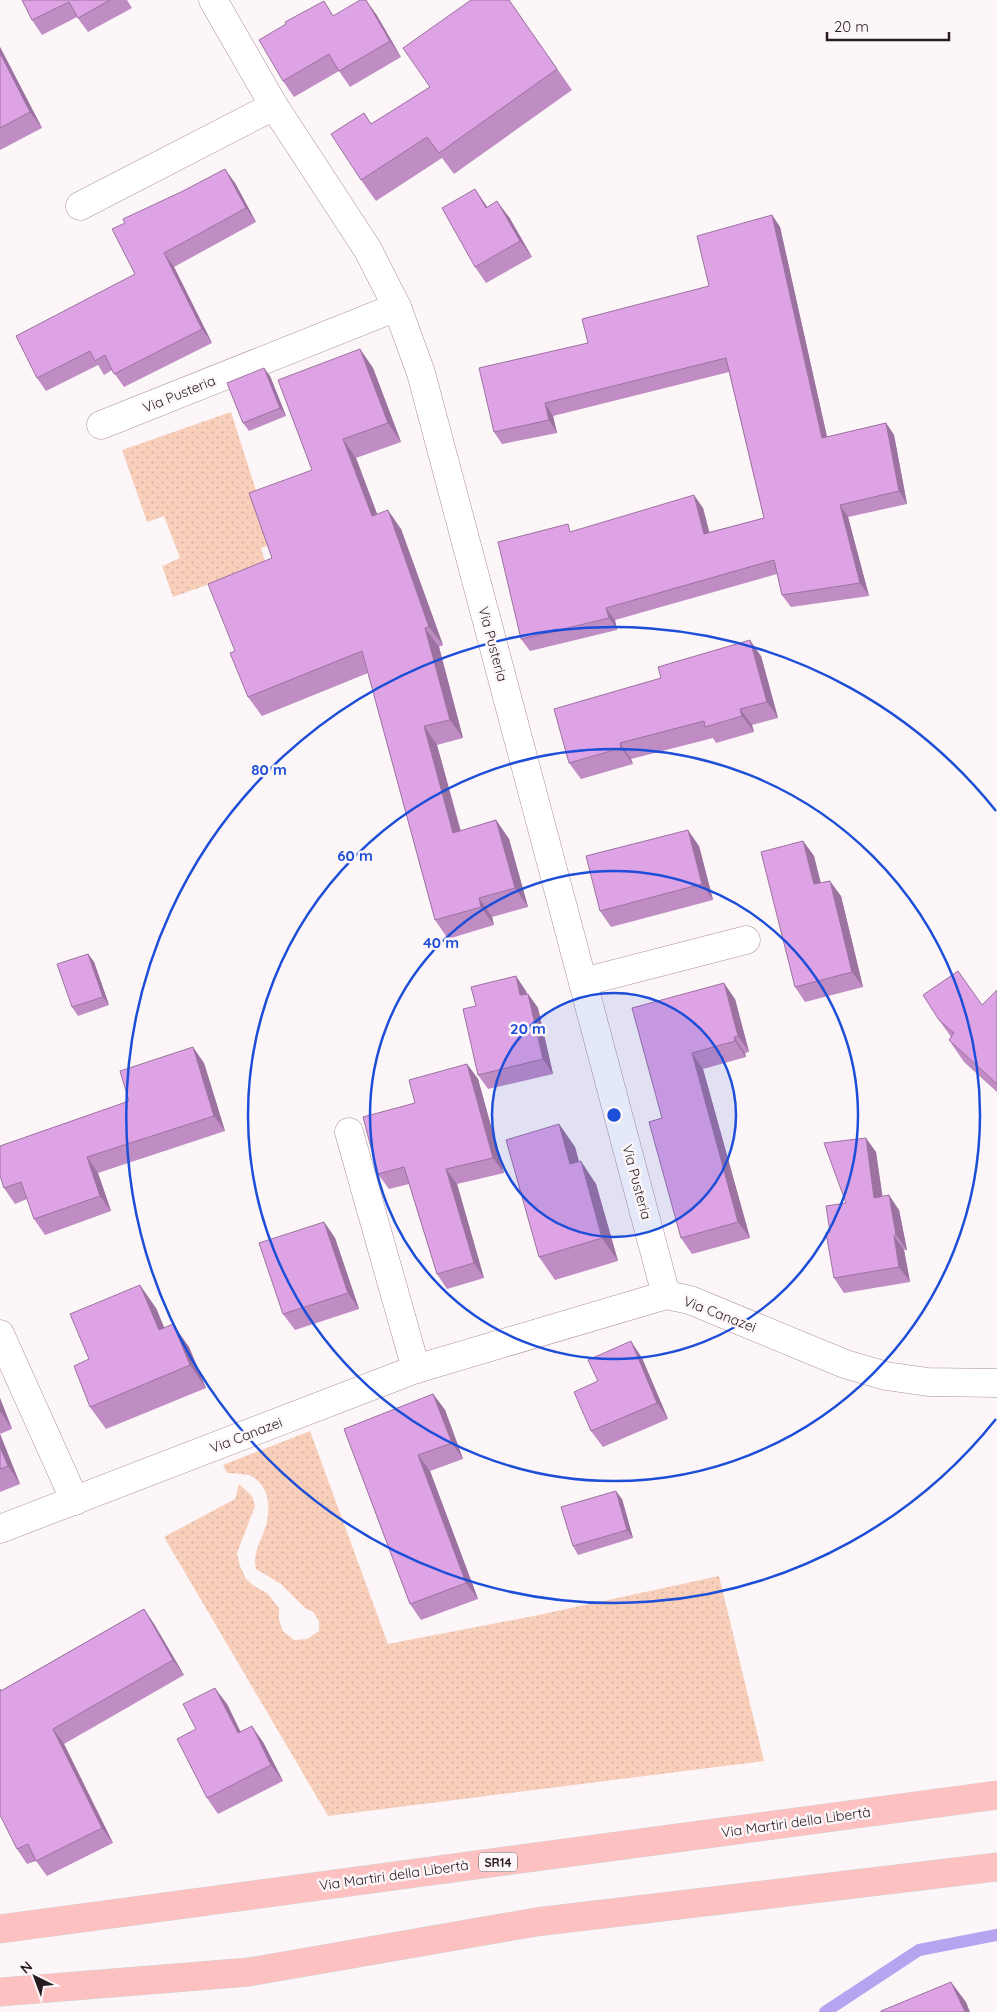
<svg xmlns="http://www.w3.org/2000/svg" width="997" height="2012" font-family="Quicksand,sans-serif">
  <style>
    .grass { fill: url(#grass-dots) }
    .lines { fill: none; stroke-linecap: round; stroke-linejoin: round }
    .stream { stroke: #b6a4f0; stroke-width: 12 }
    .street-casing { stroke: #ae909c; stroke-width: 29 }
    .primary-casing { stroke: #d4d2d2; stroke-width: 29 }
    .street { stroke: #fff; stroke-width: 28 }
    .primary { stroke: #fdc1c1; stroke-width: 28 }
    .wall { fill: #bf8cc4 }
    .shaded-wall { fill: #9b72a0 }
    .building { fill: #dea3e4; stroke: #9b72a0 }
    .ring { fill: none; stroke: #1d4ed8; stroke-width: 2.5 }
    .labels { text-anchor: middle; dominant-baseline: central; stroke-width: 5; stroke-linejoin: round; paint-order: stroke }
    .shield { fill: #fcf6f8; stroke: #675d61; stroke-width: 1 }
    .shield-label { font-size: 12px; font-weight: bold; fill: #271c20 }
    .street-label { font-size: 14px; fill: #271c20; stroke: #fcf6f8 }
    .centre { fill: #1d4ed8; stroke: #fcf6f8; stroke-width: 2.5 }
    .ring-label { font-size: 15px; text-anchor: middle; font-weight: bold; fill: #1d4ed8; stroke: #fcf6f8; stroke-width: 5; stroke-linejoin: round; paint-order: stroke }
  </style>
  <defs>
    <pattern id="grass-dots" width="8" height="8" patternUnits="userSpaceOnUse" patternTransform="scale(1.25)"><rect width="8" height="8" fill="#f8cfbb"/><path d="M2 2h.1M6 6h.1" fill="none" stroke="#d5b1a0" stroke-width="1.8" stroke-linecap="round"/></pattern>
  </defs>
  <rect width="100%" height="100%" fill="#fcf6f8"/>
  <!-- grass -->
  <g class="grass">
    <polygon points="231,412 273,544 261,548 266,564 173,597 162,566 180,558 164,516 147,522 122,450"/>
    <path d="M310,1431L388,1644L534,1616L719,1576L764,1761L328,1816L164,1537L235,1499L239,1484L252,1496L255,1506L237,1553L240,1566L246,1579L254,1586L267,1593L279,1608V1619L283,1631L294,1640L307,1639L319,1631V1621L313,1612L305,1608L281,1584L256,1569C252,1551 262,1541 266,1525C271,1507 269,1485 251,1476C244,1473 234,1474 227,1473L223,1465Z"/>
  </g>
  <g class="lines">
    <!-- stream -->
    <polyline class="stream" points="825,2012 919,1950 997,1935"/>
    <!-- street casing -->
    <g class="street-casing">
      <g id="street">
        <polyline points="213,0 274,106 368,250 397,307 421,373 666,1295"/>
        <polyline points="80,206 274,106"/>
        <polyline points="101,425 397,307"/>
        <polyline points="583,982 746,940"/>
        <polyline points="349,1132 416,1369"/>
        <polyline points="0,1334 75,1501"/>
        <polyline points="0,1529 416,1369 666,1295 690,1300 845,1364 886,1376 928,1382 997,1383"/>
      </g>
    </g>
    <!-- primary casing -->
    <g class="primary-casing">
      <g id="primary">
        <polyline points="0,1929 997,1795"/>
        <polyline points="0,1992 249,1972 536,1922 997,1867"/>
      </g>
    </g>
    <!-- street -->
    <use href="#street" class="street"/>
    <!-- primary -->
    <use href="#primary" class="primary"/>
  </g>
  <!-- wall -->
  <g class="wall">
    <polygon points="22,0 127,0 132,8 88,32 77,17 42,35 32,20"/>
    <polygon points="509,0 572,90 454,174 442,158 376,201 361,180 364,113 371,124 430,87"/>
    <polygon points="376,14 401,57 350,87 339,71 294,97 283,81 335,16"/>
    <polygon points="0,47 42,128 0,150"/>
    <polygon points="235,183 256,222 174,267 212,343 124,387 112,370 104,375 98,365 46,391 37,378"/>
    <polygon points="487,207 509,217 532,257 486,283 475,267"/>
    <polygon points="772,215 780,227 827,437 886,423 894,435 907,504 848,517 869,596 791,607 782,595 777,574 615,620 617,630 530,651 521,639 572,531 703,508 709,532 764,518 729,372 553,416 557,433 502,444 494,432 588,343 709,286"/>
    <polygon points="360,349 373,368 401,442 356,458 377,514 401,529 443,645 439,647 463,738 437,745 461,831 496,820 509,839 528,907 492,917 494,925 448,939 435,920 368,673 262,716 248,697 235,651 272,558 312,470"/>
    <polygon points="270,376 286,416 249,431 243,423"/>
    <polygon points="761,656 778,718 752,725 754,732 716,743 713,738 631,759 633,764 581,779 569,763"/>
    <polygon points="803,841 814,856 820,883 841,896 863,987 805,1002 795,987"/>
    <polygon points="699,846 713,900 611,927 600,911"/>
    <polygon points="88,954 94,962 109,1005 78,1016 72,1007"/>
    <polygon points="997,990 997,1092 964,1062 949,1040 951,1037 939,1020 982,1005"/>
    <polygon points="526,991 527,994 528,994 538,1008 553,1074 488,1089 478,1075 476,1006"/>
    <polygon points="735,999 749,1052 745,1053 746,1057 703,1069 750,1238 692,1254 681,1238 662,1118 632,1008"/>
    <polygon points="204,1063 225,1131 98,1173 111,1211 45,1235 34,1219 27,1199 15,1204 4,1188 129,1101"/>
    <polygon points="467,1064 478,1079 504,1173 457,1184 484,1278 447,1289 437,1274 409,1184 389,1189 378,1174 415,1103"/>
    <polygon points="559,1124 575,1147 579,1162 596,1184 618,1261 555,1280 539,1257"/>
    <polygon points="876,1152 882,1196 899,1210 907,1250 904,1250 910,1282 844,1293 834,1278 830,1232 846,1203"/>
    <polygon points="324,1222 335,1238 359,1309 295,1330 283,1314"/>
    <polygon points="156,1308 164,1328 189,1347 206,1388 106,1429 90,1407 89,1359"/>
    <polygon points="642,1358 668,1419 603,1447 591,1431 598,1381"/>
    <polygon points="433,1394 445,1410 463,1459 430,1471 478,1599 421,1620 410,1604 344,1429"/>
    <polygon points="0,1398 12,1429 0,1434"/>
    <polygon points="0,1434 20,1484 0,1492"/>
    <polygon points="622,1499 633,1538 578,1555 573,1546"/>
    <polygon points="144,1609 154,1624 184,1675 64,1744 113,1843 47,1876 36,1861 27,1864 17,1849 2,1690"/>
    <polygon points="227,1704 240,1731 263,1742 283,1781 218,1814 207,1798 196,1729"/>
  </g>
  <!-- shaded-wall -->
  <g class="shaded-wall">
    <polygon points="366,0 376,14 401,57 390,41"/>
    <polygon points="0,47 42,128 30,112 0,53"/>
    <polygon points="225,169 235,183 256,222 246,208"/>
    <polygon points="475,189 486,205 497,224 486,208"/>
    <polygon points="497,201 509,217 532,257 520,241"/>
    <polygon points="772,215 780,227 830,450 822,438"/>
    <polygon points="164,253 174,267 212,343 202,329"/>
    <polygon points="360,349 373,368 401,442 388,423"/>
    <polygon points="264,368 270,376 286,416 280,408"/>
    <polygon points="545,403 553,416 557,433 549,420"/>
    <polygon points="886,423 894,435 907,504 899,491"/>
    <polygon points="343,439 356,458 385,535 372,516"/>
    <polygon points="694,495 703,508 713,546 704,534"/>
    <polygon points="840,505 848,517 869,596 860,583"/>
    <polygon points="388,510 401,529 443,645 429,627"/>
    <polygon points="606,608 615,620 617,630 609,618"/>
    <polygon points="425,628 439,647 463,738 450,720"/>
    <polygon points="750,640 761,656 778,718 767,702"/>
    <polygon points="740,709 752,725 754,732 742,716"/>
    <polygon points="424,726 437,745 466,852 453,833"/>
    <polygon points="620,743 631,759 633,764 621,748"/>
    <polygon points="496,820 509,839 528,907 515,888"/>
    <polygon points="688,830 699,846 713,900 702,884"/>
    <polygon points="803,841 814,856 825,899 814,884"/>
    <polygon points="830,881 841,896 863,987 852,972"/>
    <polygon points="479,898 492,917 494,925 481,907"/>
    <polygon points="88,954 94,962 109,1005 103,997"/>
    <polygon points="516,976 526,991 530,1010 520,995"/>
    <polygon points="724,983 735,999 749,1052 738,1036"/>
    <polygon points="528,994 538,1008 553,1074 543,1059"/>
    <polygon points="734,1037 745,1053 746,1057 735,1041"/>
    <polygon points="193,1047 204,1063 225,1131 214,1116"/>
    <polygon points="692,1053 703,1069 750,1238 738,1222"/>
    <polygon points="467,1064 478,1079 504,1173 493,1158"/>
    <polygon points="559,1124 575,1147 586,1187 570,1164"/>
    <polygon points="866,1138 876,1152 885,1213 874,1198"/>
    <polygon points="87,1157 98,1173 111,1211 100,1196"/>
    <polygon points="581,1161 596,1184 618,1261 602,1238"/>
    <polygon points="446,1169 457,1184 484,1278 474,1263"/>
    <polygon points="889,1195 899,1210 907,1250 896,1235"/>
    <polygon points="324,1222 335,1238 359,1309 348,1293"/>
    <polygon points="894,1236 904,1250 910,1282 899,1267"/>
    <polygon points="140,1285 156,1308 175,1353 159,1330"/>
    <polygon points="173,1324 189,1347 206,1388 190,1365"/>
    <polygon points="631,1341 642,1358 668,1419 657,1403"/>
    <polygon points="433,1394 445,1410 463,1459 452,1443"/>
    <polygon points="0,1398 12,1429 0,1411"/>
    <polygon points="0,1434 20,1484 8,1466 0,1447"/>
    <polygon points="418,1455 430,1471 478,1599 466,1583"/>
    <polygon points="616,1491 622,1499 633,1538 627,1530"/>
    <polygon points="144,1609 154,1624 184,1675 173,1660"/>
    <polygon points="215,1688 227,1704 249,1749 238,1733"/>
    <polygon points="252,1726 263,1742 283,1781 271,1765"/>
    <polygon points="53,1729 64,1744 113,1843 102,1828"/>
    <polygon points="951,1982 966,2002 970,2012 965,2012"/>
  </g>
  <!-- building -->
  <g class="building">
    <polygon points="22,0 110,0 78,18 69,2 32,20"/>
    <polygon points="360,0 366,0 390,41 339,71 329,54 283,81 259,40 286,24 285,22 324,1 333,16"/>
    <polygon points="471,0 509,0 557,69 439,153 427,137 361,180 331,134 364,113 371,124 430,87 403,48"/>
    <polygon points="0,53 30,112 0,128"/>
    <polygon points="225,169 246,208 164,253 202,329 114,374 105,355 95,361 90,351 37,378 16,336 135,274 112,229 125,223 123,219 181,192"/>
    <polygon points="475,189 486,208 497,201 520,241 475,267 442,208"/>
    <polygon points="772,215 822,438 886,423 899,491 840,505 860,583 782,595 774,560 606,608 609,618 521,639 498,542 568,524 570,532 694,495 704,534 764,518 726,358 545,403 549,420 494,432 479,368 588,343 582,319 709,286 697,236"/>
    <polygon points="360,349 388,423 343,439 372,516 388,510 429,627 425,628 450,720 424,726 453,833 496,820 515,888 479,898 481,907 435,920 362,651 248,697 230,653 235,651 208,584 272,558 249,493 312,470 278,380"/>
    <polygon points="264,368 280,408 243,423 227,383"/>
    <polygon points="750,640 767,702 740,709 742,716 705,727 704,721 620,743 621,748 569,763 554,709 661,678 658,667"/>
    <polygon points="688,830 702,884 600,911 586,856"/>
    <polygon points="803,841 814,884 830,881 852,972 795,987 761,852"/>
    <polygon points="88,954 103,997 72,1007 57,964"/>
    <polygon points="958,971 982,1005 997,990 997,1084 949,1040 954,1033 939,1020 923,995"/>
    <polygon points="516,976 520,995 528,994 543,1059 478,1075 463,1009 476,1006 471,987"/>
    <polygon points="724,983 738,1036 734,1037 735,1041 692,1053 738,1222 681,1238 649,1122 662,1118 632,1008"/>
    <polygon points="193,1047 214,1116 87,1157 100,1196 34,1219 21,1182 4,1188 0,1176 0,1146 129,1101 120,1071"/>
    <polygon points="467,1064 493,1158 446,1169 474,1263 437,1274 404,1167 378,1174 363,1117 415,1103 409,1080"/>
    <polygon points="559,1124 570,1164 581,1161 602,1238 539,1257 506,1140"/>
    <polygon points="866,1138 874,1198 889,1195 896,1235 894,1236 899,1267 834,1278 826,1233 830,1232 826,1206 846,1203 824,1143"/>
    <polygon points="324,1222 348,1293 283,1314 259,1243"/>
    <polygon points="140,1285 159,1330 173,1324 190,1365 90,1407 74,1366 89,1359 70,1314"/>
    <polygon points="631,1341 657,1403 591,1431 574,1392 598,1381 588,1360"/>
    <polygon points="433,1394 452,1443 418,1455 466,1583 410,1604 344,1429"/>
    <polygon points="0,1447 8,1466 0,1469"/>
    <polygon points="616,1491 627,1530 573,1546 561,1507"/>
    <polygon points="144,1609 173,1660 53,1729 102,1828 36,1861 28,1844 17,1849 0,1815 0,1689 1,1691"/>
    <polygon points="215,1688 238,1733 252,1726 271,1765 207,1798 177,1739 196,1729 183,1704"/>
    <polygon points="951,1982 965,2012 881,2012 881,2011"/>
  </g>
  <!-- distance rings -->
  <circle cx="614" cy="1115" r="122" fill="#1d4ed8" fill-opacity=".12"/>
  <g class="ring">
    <circle cx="614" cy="1115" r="122"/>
    <circle cx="614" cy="1115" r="244"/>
    <circle cx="614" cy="1115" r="366"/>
    <path d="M996 1419A488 488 0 1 1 996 811"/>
  </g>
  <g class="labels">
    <!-- shield labels -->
    <rect class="shield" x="479" y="1852.5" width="38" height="19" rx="4"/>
    <g class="shield-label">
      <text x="498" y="1862">SR14</text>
    </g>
    <!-- street labels -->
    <g class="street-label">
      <text transform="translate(179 394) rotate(-22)">Via Pusteria</text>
      <text transform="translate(493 644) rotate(75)">Via Pusteria</text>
      <text transform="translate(637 1182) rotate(75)">Via Pusteria</text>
      <text transform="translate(720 1314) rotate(21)">Via Canazei</text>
      <text transform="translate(246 1435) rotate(-21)">Via Canazei</text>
      <text transform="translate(796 1822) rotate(-8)">Via Martiri della Libertà</text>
      <text transform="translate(394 1875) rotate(-8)">Via Martiri della Libertà</text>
    </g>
  </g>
  <circle cx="614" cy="1115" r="8" class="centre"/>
  <g class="ring-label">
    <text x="269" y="775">80 m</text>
    <text x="355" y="861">60 m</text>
    <text x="441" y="948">40 m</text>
    <text x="528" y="1034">20 m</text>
  </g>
  <!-- north arrow -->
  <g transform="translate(35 1977) rotate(318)" stroke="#fcf6f8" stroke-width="4" paint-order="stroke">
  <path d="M0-4L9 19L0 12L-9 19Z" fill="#271c20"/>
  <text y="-8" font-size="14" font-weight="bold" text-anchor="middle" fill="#271c20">N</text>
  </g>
  <!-- scale -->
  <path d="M827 32v8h122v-8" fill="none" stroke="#271c20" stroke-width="2.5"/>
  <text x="834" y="32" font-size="15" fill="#271c20" stroke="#fcf6f8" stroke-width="4" paint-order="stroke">20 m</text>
</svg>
